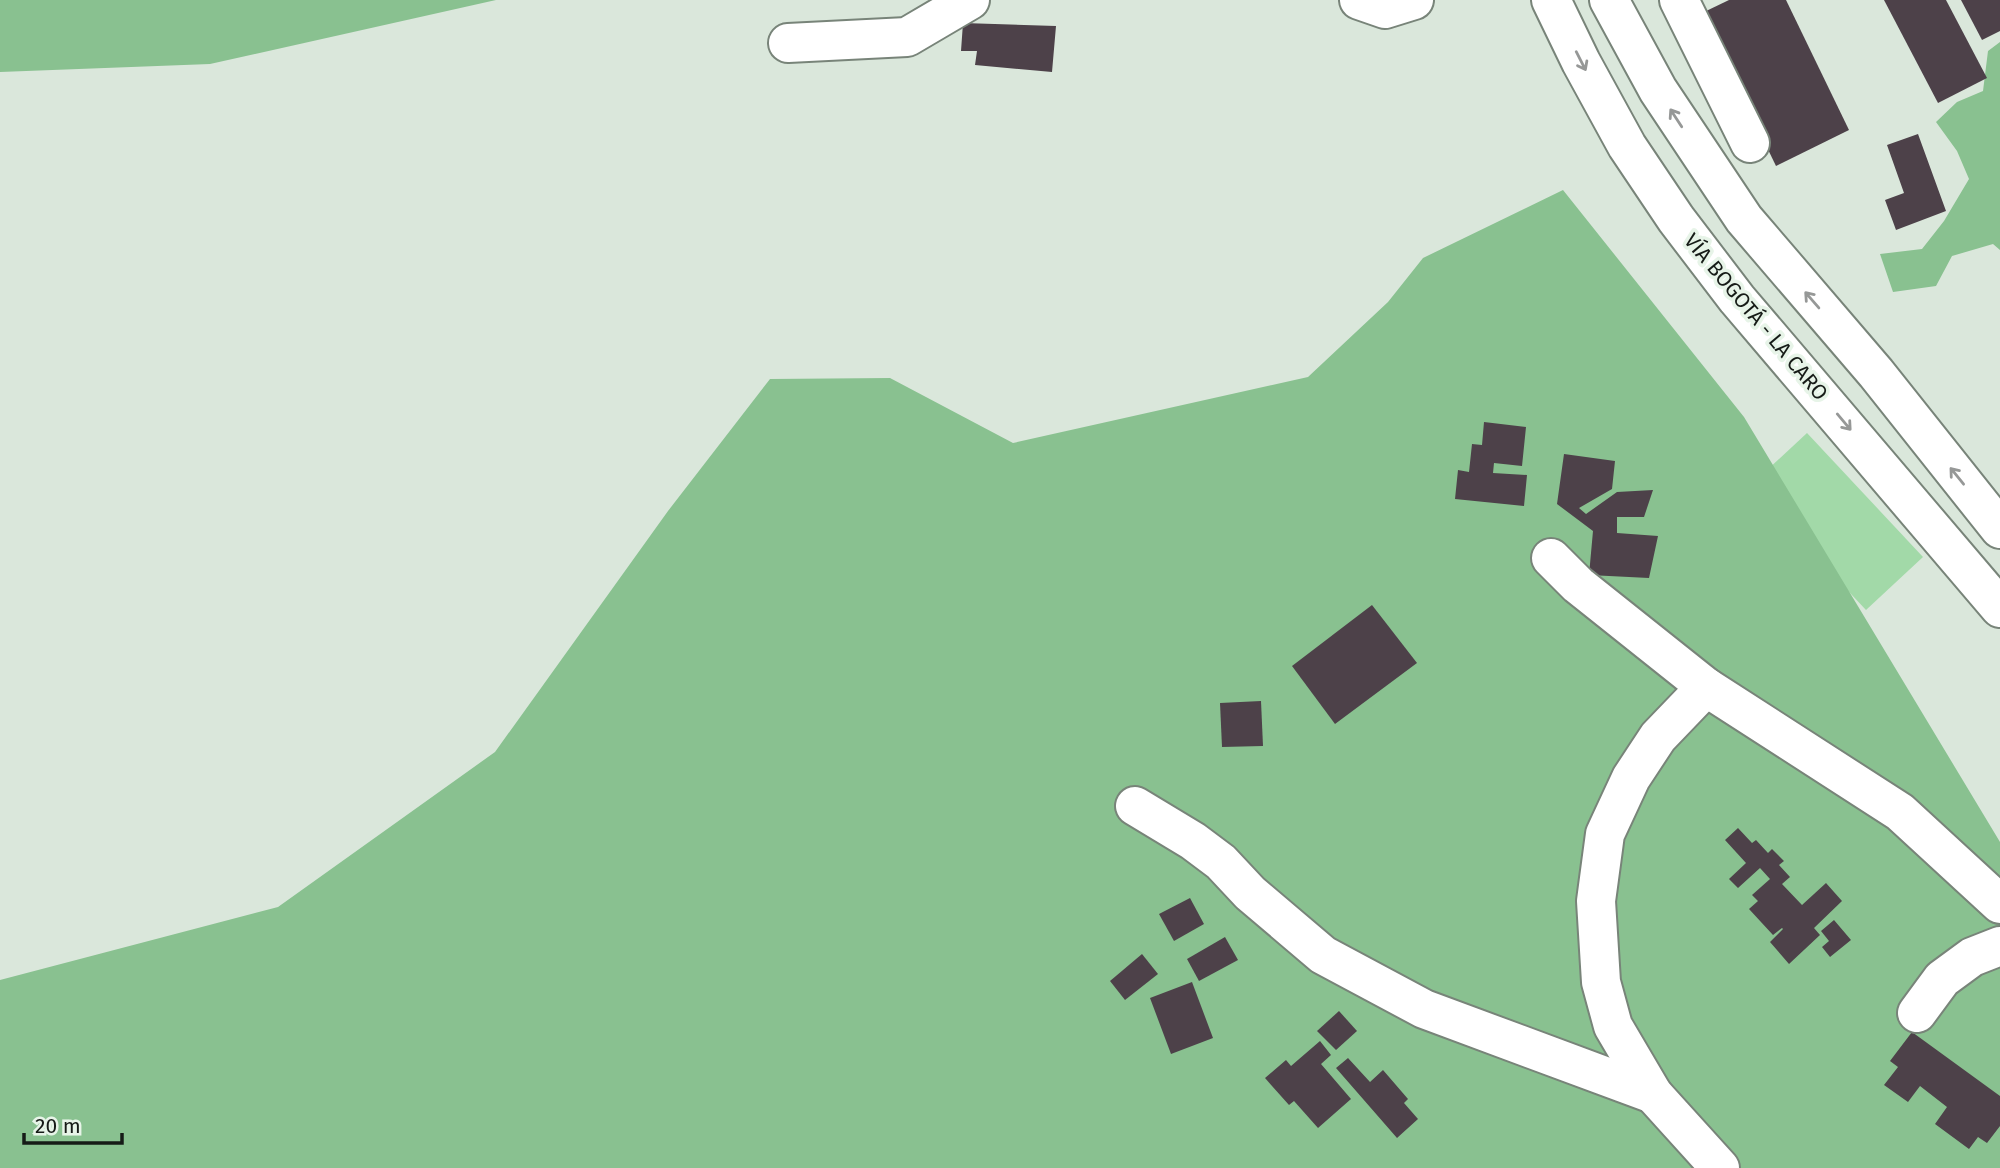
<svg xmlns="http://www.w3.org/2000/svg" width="2000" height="1168" font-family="'Fira Sans',sans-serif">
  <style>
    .green { fill: #a2d9a8 }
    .forest { fill: #89c190 }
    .building { fill: #4d4149 }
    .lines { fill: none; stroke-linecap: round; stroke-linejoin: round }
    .minor-casing { stroke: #788479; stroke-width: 42 }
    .major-casing { stroke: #788479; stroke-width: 42 }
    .minor { stroke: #fff; stroke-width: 38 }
    .major { stroke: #fff; stroke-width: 38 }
    .oneway { stroke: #969897 }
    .labels { text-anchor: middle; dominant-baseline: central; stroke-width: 7; stroke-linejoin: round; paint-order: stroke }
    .street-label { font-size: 21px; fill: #161b17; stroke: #e7f4e8 }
  </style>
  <rect width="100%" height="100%" fill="#dae7db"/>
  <!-- green -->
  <polygon class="green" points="1807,433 1923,557 1866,610 1750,486"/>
  <!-- forest -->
  <g class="forest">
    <polygon points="0,0 496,0 210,64 0,72"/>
    <polygon points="2000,42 2000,250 1993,244 1952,256 1936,286 1893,292 1880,254 1922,249 1944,221 1969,179 1957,151 1936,122 1957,102 1983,91 1988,51"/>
    <polygon points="1563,190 1744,417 2000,842 2000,1168 0,1168 0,980 278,907 495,752 668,511 770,379 890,378 1013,443 1308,377 1388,302 1423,258"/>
  </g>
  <!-- building -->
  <g class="building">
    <polygon points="1729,0 1786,0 1849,130 1776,166 1702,13"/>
    <polygon points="1884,0 1946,0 1987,78 1938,103"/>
    <polygon points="1961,0 2000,0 2000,31 1982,40"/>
    <polygon points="963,23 1056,26 1052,72 975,65 977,51 961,51"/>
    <polygon points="1918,134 1946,211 1896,230 1885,200 1904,193 1887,145"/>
    <polygon points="1484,422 1526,427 1522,466 1494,463 1493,473 1527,475 1524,506 1455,499 1458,470 1469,472 1472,444 1482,445"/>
    <polygon points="1564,454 1615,461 1612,489 1579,508 1586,514 1617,492 1653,490 1644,517 1617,517 1617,533 1658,536 1649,578 1589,575 1593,531 1557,504"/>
    <polygon points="1372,605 1417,663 1335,724 1292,666"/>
    <polygon points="1261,701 1263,746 1222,747 1220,703"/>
    <polygon points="1738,828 1752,843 1756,840 1768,853 1772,849 1784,861 1779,865 1790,877 1782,884 1802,905 1826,883 1842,901 1814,928 1820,935 1789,964 1770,942 1783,929 1782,928 1773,935 1749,909 1758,901 1752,895 1770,879 1760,868 1738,888 1729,879 1746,863 1725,840"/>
    <polygon points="1190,898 1204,924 1174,941 1159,914"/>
    <polygon points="1834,920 1851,940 1830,957 1822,947 1829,941 1821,931"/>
    <polygon points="1225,937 1238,960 1199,981 1187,959"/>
    <polygon points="1142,954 1158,974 1125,1000 1110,981"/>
    <polygon points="1192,982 1213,1038 1171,1054 1150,998"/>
    <polygon points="1339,1011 1357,1031 1336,1050 1317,1031"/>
    <polygon points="1912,1032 2000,1096 2000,1126 1987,1143 1978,1137 1969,1149 1935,1124 1947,1107 1920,1086 1908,1102 1884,1085 1898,1067 1890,1061"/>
    <polygon points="1320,1041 1331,1055 1321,1064 1351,1099 1318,1128 1294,1101 1289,1105 1265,1078 1286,1060 1291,1066"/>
    <polygon points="1348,1058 1370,1082 1383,1070 1408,1099 1404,1103 1418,1119 1397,1138 1336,1068"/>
  </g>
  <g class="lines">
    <!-- minor casing -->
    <g class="minor-casing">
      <g id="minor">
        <polyline points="1359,0 1385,9 1414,0"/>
        <polyline points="1679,0 1750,143"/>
        <polyline points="788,43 907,37 970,0"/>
        <polyline points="1551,558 1578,585 1706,687 1900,812 2000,904"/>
        <polyline points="1706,687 1658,737 1631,778 1605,834 1596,901 1601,982 1613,1026 1653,1094 1720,1168"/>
        <polyline points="1135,806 1193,841 1221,862 1250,893 1323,955 1424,1009 1653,1094"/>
        <polyline points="1917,1013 1942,979 1972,957 2000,946"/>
      </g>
    </g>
    <!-- major casing -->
    <g class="major-casing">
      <g id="major">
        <polyline points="1551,0 1581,62 1627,146 1676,219 1737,299 2000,608"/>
        <polyline points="1609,0 1658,90 1744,219 1876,373 2000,529"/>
      </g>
    </g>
    <!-- minor -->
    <use href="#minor" class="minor"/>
    <!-- major -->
    <use href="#major" class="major"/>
  </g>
  <!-- one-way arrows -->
  <defs><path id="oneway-shaft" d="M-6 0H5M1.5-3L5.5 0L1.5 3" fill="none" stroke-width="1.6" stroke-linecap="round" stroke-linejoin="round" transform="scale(1.75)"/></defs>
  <g class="oneway">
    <use href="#oneway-shaft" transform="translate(1581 61) rotate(63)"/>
    <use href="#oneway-shaft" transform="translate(1676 118) rotate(-123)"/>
    <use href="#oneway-shaft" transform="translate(1812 300) rotate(-131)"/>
    <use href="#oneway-shaft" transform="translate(1844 422) rotate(50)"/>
    <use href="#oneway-shaft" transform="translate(1957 476) rotate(-129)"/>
  </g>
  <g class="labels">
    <!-- street labels -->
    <g class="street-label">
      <text transform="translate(1756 317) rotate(50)">VÍA BOGOTÁ - LA CARO</text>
    </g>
  </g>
  <!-- scale -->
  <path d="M24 1133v10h98v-10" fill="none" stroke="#161b17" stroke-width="3.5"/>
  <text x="35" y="1133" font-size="21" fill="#161b17" stroke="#e7f4e8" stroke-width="5" paint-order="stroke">20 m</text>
</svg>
